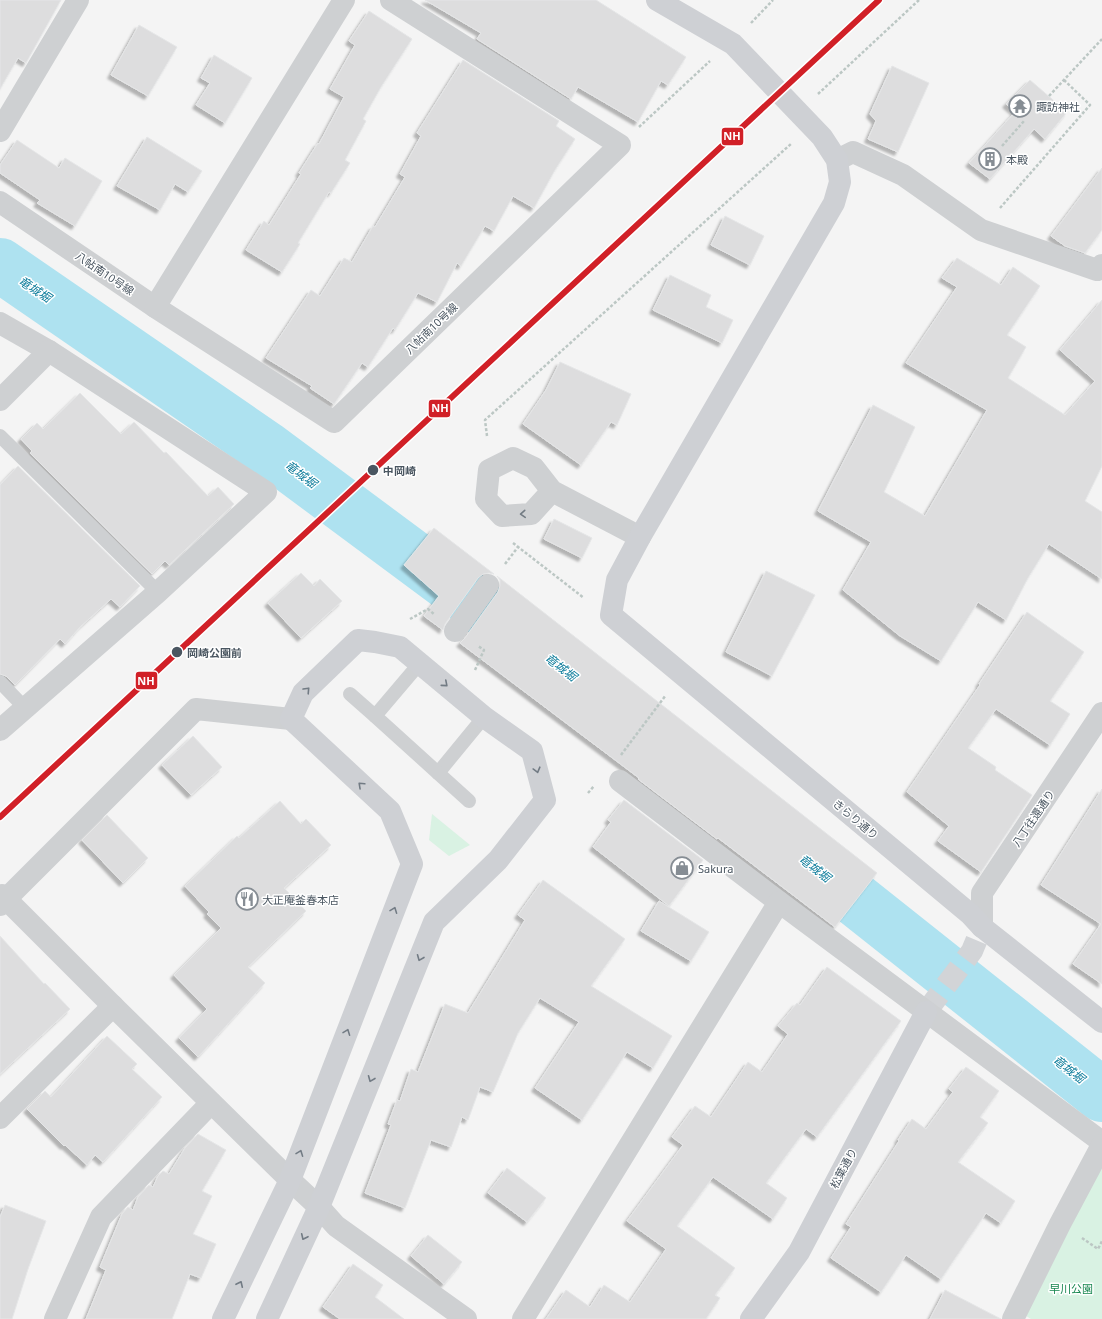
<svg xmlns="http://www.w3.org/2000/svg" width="1102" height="1319" font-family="'Noto Sans','Noto Sans JP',sans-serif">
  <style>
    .green { fill: #d9f2e3 }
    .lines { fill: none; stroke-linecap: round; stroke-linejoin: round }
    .river { stroke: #aee2f0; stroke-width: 54 }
    .building { fill: #ddddde; stroke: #e5e6e7; filter: url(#shadow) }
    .secondary-tunnel { stroke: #d2d4d7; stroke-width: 22; stroke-dasharray: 22 11; stroke-linecap: butt }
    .path { stroke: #bcc7c4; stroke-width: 2.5; stroke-dasharray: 3 2; stroke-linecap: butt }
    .lane { stroke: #ced0d2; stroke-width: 14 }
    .street { stroke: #ced0d2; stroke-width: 22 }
    .secondary { stroke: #ced0d4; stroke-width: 22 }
    .rail-1-casing { stroke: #fff; stroke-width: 9 }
    .rail-1 { stroke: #d12027; stroke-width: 6 }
    .oneway { stroke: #727b83 }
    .oneway2 { stroke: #727b84 }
    .stop-dot { fill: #4a5661; stroke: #fff; stroke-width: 1.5 }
    .labels { text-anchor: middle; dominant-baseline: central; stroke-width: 3; stroke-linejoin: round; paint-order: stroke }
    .poi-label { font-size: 11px; fill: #4a5661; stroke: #fff; text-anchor: start }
    .street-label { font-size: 11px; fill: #4a5661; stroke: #fff }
    .stop-label { font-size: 11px; font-weight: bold; fill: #4a5661; stroke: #fff; text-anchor: start }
    .park-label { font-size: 11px; fill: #17864f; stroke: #fff }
    .water-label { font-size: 12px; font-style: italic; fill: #0c7c9b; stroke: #fff }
    .line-badge { stroke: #fff; stroke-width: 1.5 }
    .badge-label { font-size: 11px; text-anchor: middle; font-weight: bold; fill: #fff }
  </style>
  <defs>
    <filter id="shadow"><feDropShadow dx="-3.5" dy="3.5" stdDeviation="1" flood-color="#0004"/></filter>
  </defs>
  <rect width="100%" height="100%" fill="#f4f4f4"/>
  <!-- green -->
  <g class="green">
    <polygon points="432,814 470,845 449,856 429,840"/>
    <polygon points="1102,1164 1102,1319 1031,1319 1023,1314"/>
  </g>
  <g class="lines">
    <!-- river -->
    <g class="river">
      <polyline points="0,265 266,448 545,655"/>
      <polyline points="797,853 1102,1095"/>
    </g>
  </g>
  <!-- building -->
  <g class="building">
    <polygon points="0,0 61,0 26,63 18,58 0,89"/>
    <polygon points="425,0 596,0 686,57 668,85 661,81 638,122 578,87 571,99 477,39 481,33"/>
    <polygon points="369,11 412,39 381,87 363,119 366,121 345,160 350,163 331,193 329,192 298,243 300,244 282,272 246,250 264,221 269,225 301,174 299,173 318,143 319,144 344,97 330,89 355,45 349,41"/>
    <polygon points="139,25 177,47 148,96 111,75"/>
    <polygon points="214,55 252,78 225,123 196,105 210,83 201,78"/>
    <polygon points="463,60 559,121 556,126 575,139 555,170 534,208 513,196 494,231 485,226 461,266 457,263 437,302 418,293 395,330 393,328 368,367 362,363 334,404 310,388 312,386 266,358 311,290 320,296 344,258 352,262 373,226 375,227 405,177 400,174 421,136 417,133"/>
    <polygon points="892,66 929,83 898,152 868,139 876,121 870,114"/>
    <polygon points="1030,80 1067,112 1045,139 1034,129 990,179 969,163 1015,112 1006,104"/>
    <polygon points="147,137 202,171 188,192 175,184 160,210 117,186"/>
    <polygon points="17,140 59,168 65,158 102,181 75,226 37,203 40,200 0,173 0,165"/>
    <polygon points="1102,168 1102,230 1085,253 1065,246 1051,236"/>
    <polygon points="725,216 764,236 750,265 711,245"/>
    <polygon points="957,258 1001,285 1013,267 1040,286 1007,335 1026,347 1008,378 1065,415 1095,381 1060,350 1102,300 1102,466 1085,501 1102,512 1102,579 1049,544 1028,578 1006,620 978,602 941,661 900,636 843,590 871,542 818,511 873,405 915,427 884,492 925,516 987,410 906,363 957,287 942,278"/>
    <polygon points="670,275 711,295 706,307 733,320 722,343 653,310"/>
    <polygon points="560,362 631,394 617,425 611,422 581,465 523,424 546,390"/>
    <polygon points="80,393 121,434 134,422 164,453 166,452 208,496 218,487 234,504 169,565 165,561 152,574 30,453 32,451 21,439 37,423 43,429"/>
    <polygon points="18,466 140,586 120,607 111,599 80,627 65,644 60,639 15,685 6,676 0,674 0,485"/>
    <polygon points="554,519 592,538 582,558 544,539"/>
    <polygon points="434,528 494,574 489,573 483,574 478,578 445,624 443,630 424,616 439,596 404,565"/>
    <polygon points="766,571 815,595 772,676 726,652"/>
    <polygon points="301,573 314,586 320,579 342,601 301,638 268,603"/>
    <polygon points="497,576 877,873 835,927 718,838 717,839 638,779 639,778 460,643 465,638 498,592 500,586 500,580"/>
    <polygon points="1027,612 1084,652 1050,701 1070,714 1050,745 996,709 968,748 996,767 995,770 1032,795 981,872 938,841 949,826 907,792 980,685 979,684"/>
    <polygon points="193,736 222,767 191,795 162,765"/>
    <polygon points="1102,789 1102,984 1073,964 1101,924 1041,885"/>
    <polygon points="624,800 703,860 669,906 593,847 611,822 608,820"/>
    <polygon points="280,801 301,824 306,819 331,845 284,888 306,911 248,967 265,983 198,1057 179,1038 207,1009 174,975 221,928 207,914 209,912 185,886 237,836 239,838"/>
    <polygon points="107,815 148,858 123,883 82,840"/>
    <polygon points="543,880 625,939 591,986 672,1036 653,1068 627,1052 582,1120 535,1088 579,1022 540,998 518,1033 493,1092 480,1087 468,1120 462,1117 451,1147 431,1140 405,1208 365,1193 391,1125 388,1124 397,1100 400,1101 411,1069 418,1072 445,1004 468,1013 525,920 518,915"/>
    <polygon points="659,901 709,932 691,961 641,931"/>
    <polygon points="0,936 44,984 45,983 70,1009 0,1074"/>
    <polygon points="827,967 901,1021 817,1137 806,1129 766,1183 787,1198 773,1219 713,1177 677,1226 735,1268 715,1295 720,1298 706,1319 546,1319 566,1290 590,1307 604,1285 630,1302 666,1249 627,1221 683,1145 672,1137 695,1106 711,1117 748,1062 762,1072 788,1034 778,1026 797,1003 800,1005"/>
    <polygon points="107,1036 137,1064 132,1069 162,1097 103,1162 95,1155 87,1165 65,1145 64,1146 27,1109 45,1091 51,1097"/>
    <polygon points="966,1067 999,1091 980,1117 988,1123 958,1162 1015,1201 1001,1223 986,1213 941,1279 906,1255 881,1292 831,1258 851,1227 846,1224 899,1141 898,1140 912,1119 926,1129 953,1092 949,1089"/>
    <polygon points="198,1134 226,1150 202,1191 212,1196 193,1234 216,1244 201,1278 190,1274 172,1319 86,1319 106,1270 100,1267 122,1214 128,1207 133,1210 138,1197 149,1185 153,1187 158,1176 163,1171 169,1174 185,1148"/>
    <polygon points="507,1168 546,1198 527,1222 488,1193"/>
    <polygon points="5,1205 46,1221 28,1269 12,1319 0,1319 0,1217"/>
    <polygon points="428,1235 462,1262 444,1284 411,1256"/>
    <polygon points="353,1264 383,1285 375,1297 404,1319 340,1319 323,1307"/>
    <polygon points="945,1290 1001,1319 930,1319"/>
  </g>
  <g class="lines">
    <!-- secondary-tunnel -->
    <polyline class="secondary-tunnel" points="926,1012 972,951 982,927"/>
    <!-- path -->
    <g class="path">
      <polyline points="751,23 773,0"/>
      <polyline points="818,94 919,0"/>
      <polyline points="1049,96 1102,39"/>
      <polyline points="639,127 710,61"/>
      <polyline points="1002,146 1024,121"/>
      <polyline points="1000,208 1090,105 1064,80"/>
      <polyline points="487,436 485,420 792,143"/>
      <polyline points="513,543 584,598"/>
      <polyline points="505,564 518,547"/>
      <polyline points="410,619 428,609 435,615"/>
      <polyline points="475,670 484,650 478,646"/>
      <polyline points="621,755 666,695"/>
      <polyline points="588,793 594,786"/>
      <polyline points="1082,1238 1098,1249 1102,1241"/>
    </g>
    <!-- lane -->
    <g class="lane">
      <polyline points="0,436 158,592"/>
      <polyline points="420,663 375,716 438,773 484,717"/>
      <polyline points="0,682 25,708"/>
      <polyline points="350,694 375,716"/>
      <polyline points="438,773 469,801"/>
    </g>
    <!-- street -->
    <g class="street">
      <polyline points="0,131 78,0"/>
      <polyline points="837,160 853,152 903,175 981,230 1097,270 1102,265"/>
      <polyline points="0,202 155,307 334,422 620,145 391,0"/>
      <polyline points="155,307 344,0"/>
      <polyline points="0,323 49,351 266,492 158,592 0,730"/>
      <polyline points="0,400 49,351"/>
      <polyline points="552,491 531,514 502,516 486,499 489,470 513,458 534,468 552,491 640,537"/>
      <polyline points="455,631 488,585"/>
      <polyline points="620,781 779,902 1102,1142"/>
      <polyline points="2,895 113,1006 290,1180 319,1207 336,1226 466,1319"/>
      <polyline points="0,905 196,709 291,719"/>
      <polyline points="982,927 982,893 1102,713"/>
      <polyline points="0,1118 113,1006"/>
      <polyline points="55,1319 101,1217 211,1103"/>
      <polyline points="523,1319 779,902"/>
      <polyline points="1013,1319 1060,1224 1102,1145"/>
    </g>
    <!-- secondary -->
    <g class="secondary">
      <polyline points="657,0 733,44 822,137 837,160 840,182 834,203 640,537 617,580 611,615 970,914 982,927 1102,1022"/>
      <polyline points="223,1319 290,1180 412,864 390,811 291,719 303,693 358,640 375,642 400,647 484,717 532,751 545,800 498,860 434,922 319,1207 267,1319"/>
      <polyline points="751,1319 799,1252 926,1012"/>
    </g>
    <!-- rail-1 casing -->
    <g class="rail-1-casing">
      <polyline id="rail-1" points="0,817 879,0"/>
    </g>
    <!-- rail-1 -->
    <use href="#rail-1" class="rail-1"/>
  </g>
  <!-- one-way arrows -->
  <defs><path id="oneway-chevron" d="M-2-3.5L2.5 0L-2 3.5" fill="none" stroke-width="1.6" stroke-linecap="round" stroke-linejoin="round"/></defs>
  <use class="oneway" href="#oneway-chevron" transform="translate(523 514) rotate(176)"/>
  <g class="oneway2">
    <use href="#oneway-chevron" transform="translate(445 684) rotate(41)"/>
    <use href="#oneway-chevron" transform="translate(307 690) rotate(-47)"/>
    <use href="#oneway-chevron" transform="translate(537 770) rotate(75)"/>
    <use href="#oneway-chevron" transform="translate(361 785) rotate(-137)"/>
    <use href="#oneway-chevron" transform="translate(394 910) rotate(-69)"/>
    <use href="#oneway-chevron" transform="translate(420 958) rotate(112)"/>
    <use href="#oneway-chevron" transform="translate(347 1032) rotate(-69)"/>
    <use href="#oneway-chevron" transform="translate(371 1079) rotate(112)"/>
    <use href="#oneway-chevron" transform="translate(300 1153) rotate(-69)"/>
    <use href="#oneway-chevron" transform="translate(304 1237) rotate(115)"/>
    <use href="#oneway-chevron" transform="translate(240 1284) rotate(-65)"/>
  </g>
  <!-- icons -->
  <defs>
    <g id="temple-ring" transform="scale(1.15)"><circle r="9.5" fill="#fff" stroke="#868d94" stroke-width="1.5"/><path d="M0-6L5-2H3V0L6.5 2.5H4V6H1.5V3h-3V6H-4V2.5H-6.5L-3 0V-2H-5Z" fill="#868d94"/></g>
    <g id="building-ring" transform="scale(1.15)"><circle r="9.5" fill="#fff" stroke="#868d94" stroke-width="1.5"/><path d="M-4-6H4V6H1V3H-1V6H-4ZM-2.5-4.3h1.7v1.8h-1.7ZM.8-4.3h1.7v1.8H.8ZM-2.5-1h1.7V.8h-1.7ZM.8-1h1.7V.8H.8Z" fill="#868d94"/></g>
    <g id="shop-ring" transform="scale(1.15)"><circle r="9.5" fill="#fff" stroke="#868d94" stroke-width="1.5"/><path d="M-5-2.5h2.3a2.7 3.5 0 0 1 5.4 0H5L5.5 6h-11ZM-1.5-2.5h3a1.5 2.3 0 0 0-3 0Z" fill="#868d94"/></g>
    <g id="restaurant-ring" transform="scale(1.15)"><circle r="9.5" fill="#fff" stroke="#868d94" stroke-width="1.5"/><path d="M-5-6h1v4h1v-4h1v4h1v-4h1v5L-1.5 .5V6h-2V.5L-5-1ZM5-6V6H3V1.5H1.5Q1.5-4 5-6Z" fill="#868d94"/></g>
  </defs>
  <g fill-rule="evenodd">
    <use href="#temple-ring" x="1020" y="106"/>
    <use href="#building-ring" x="990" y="159"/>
    <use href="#shop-ring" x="682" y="868"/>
    <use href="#restaurant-ring" x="247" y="899"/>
  </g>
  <!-- markers -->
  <g class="stop-dot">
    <circle cx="373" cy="470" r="6"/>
    <circle cx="177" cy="652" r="6"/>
  </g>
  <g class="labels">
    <!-- poi labels -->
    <g class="poi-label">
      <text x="1036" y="106">諏訪神社</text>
      <text x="1006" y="159">本殿</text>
      <text x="698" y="868">Sakura</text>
      <text x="262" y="899">大正庵釜春本店</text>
    </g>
    <!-- street labels -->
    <g class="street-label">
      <text transform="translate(105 273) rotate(34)">八帖南10号線</text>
      <text transform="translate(431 328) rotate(-44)">八帖南10号線</text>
      <text transform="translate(1033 818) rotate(-56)">八丁往還通り</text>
      <text transform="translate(856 819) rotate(40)">きらり通り</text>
      <text transform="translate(843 1168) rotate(-62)">松葉通り</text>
    </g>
    <!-- stop labels -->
    <g class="stop-label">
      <text x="383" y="470">中岡崎</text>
      <text x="187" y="652">岡崎公園前</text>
    </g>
    <!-- park labels -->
    <g class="park-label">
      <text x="1071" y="1288">早川公園</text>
    </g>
    <!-- water labels -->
    <g class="water-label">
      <text transform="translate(35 289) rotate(34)">竜城堀</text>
      <text transform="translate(301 474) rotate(37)">竜城堀</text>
      <text transform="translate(561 667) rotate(38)">竜城堀</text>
      <text transform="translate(815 868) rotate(38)">竜城堀</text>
      <text transform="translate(1069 1069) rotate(38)">竜城堀</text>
    </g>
  </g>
  <g class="line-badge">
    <rect x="721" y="127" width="23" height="19" rx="4" fill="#d12027"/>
    <rect x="428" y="399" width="23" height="19" rx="4" fill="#d12027"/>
    <rect x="135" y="671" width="23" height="19" rx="4" fill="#d12027"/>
  </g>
  <g class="badge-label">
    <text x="732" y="140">NH</text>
    <text x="440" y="412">NH</text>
    <text x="146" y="685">NH</text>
  </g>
</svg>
